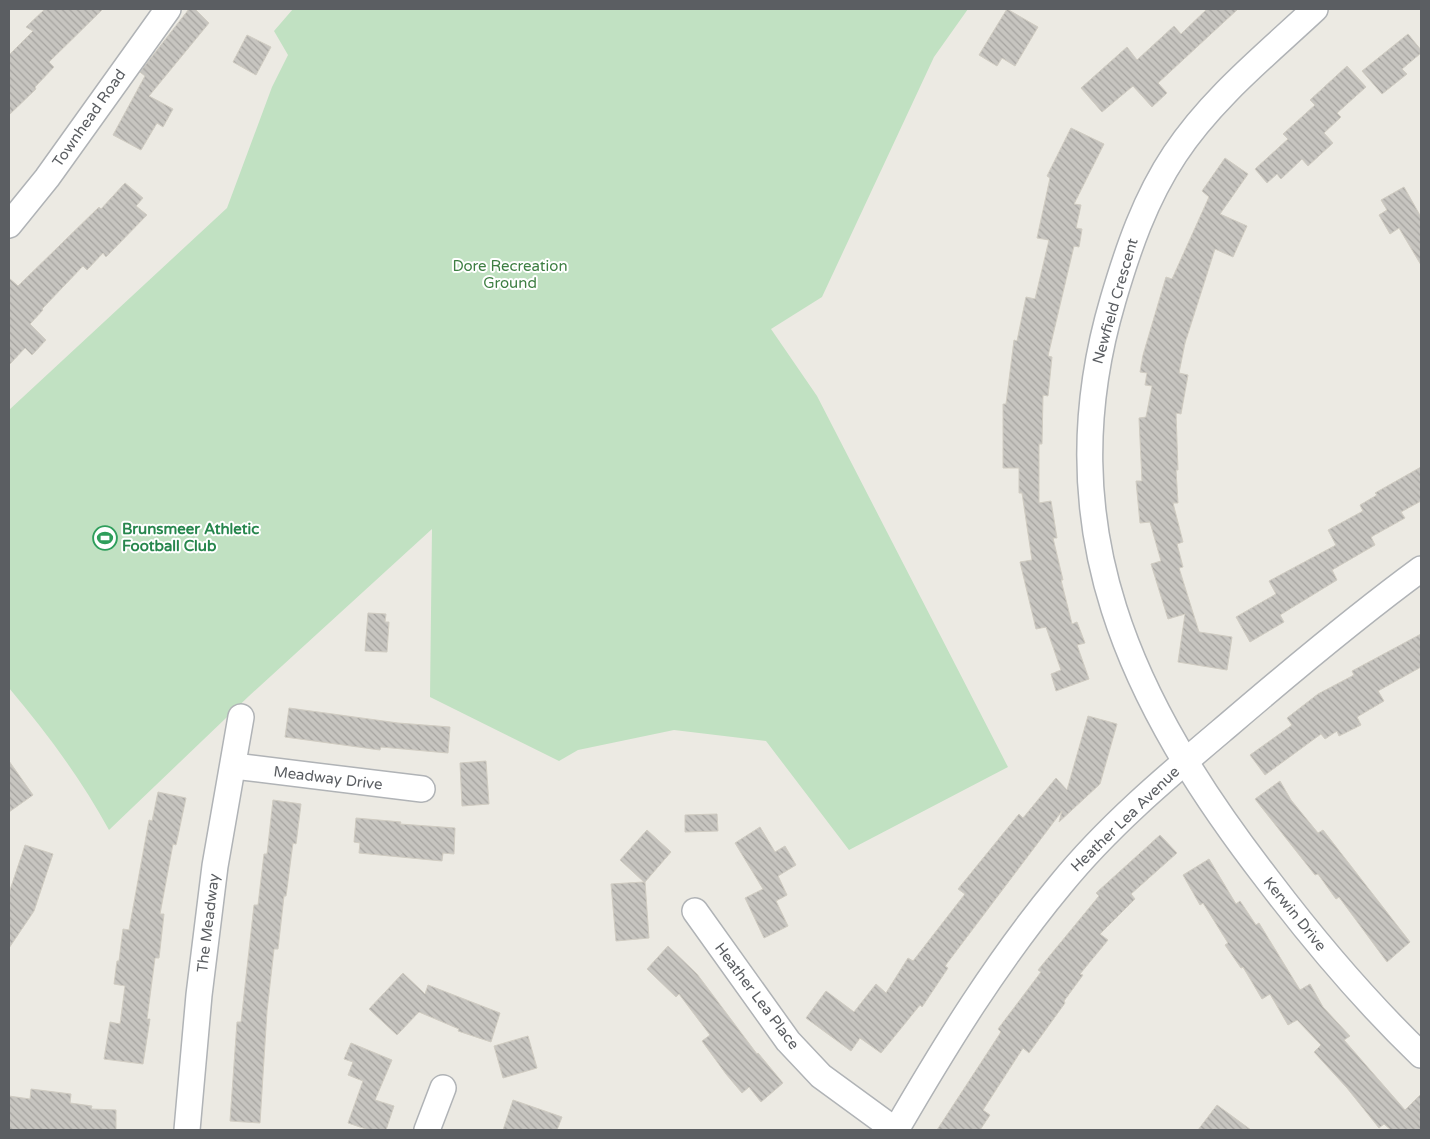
<svg xmlns="http://www.w3.org/2000/svg" width="1430" height="1139" font-family="'Varela Round',sans-serif">
  <style>
    .park { fill: #c1e1c2 }
    .building { fill: url(#building-back-hatch); stroke: #d0ccc2 }
    .lines { fill: none; stroke-linecap: round; stroke-linejoin: round }
    .street-casing { stroke: #b0b3b6; stroke-width: 28 }
    .street { stroke: #fff; stroke-width: 25 }
    .labels { text-anchor: middle; dominant-baseline: central; stroke-width: 4; stroke-linejoin: round; paint-order: stroke }
    .street-label { font-size: 15px; fill: #5b5e62; stroke: #fff }
    .park-label { font-size: 15px; fill: #3d7e42; stroke: #fff }
    .leisure-label { font-size: 15px; font-weight: bold; fill: #27864d; stroke: #fff; text-anchor: start }
  </style>
  <defs>
    <pattern id="building-back-hatch" width="6" height="6" patternUnits="userSpaceOnUse" patternTransform="scale(1.25)"><rect width="6" height="6" fill="#c7c5c0"/><path d="M-1 5l2 2M0 0l6 6M5-1l2 2" fill="none" stroke="#a5a39f"/></pattern>
  </defs>
  <rect width="100%" height="100%" fill="#eceae3"/>
  <!-- park -->
  <path class="park" d="M293,9H968L934,57L822,297L771,329L817,396L1008,767L849,850L766,741L674,730L578,750L559,761L430,697L432,529L249,696L109,830C81,779 47,733 9,688V410L227,208L272,87L288,55L274,31Z"/>
  <!-- building -->
  <g class="building">
    <polygon points="45,9 103,9 49,62 54,67 35,87 36,89 9,115 9,55 33,31 26,27"/>
    <polygon points="189,9 195,9 209,23 149,96 173,109 163,127 157,123 141,150 113,135 145,76 140,72"/>
    <polygon points="1007,9 1038,27 1015,66 1002,58 997,66 979,55"/>
    <polygon points="1207,9 1238,9 1158,83 1167,93 1152,107 1133,86 1102,112 1081,88 1127,47 1137,60 1174,26 1181,34"/>
    <polygon points="1408,34 1421,50 1421,53 1402,69 1407,74 1382,94 1362,71"/>
    <polygon points="247,35 271,47 256,75 233,62"/>
    <polygon points="1347,66 1366,87 1337,113 1341,117 1324,133 1333,143 1308,166 1302,159 1281,179 1277,174 1267,183 1255,169 1288,139 1283,134 1315,105 1310,100"/>
    <polygon points="1071,128 1104,144 1074,204 1081,205 1076,228 1082,229 1079,247 1074,246 1048,356 1052,357 1048,396 1043,395 1042,444 1039,444 1039,503 1051,501 1057,538 1053,538 1063,580 1061,580 1072,624 1077,622 1085,643 1077,645 1089,679 1056,691 1051,674 1061,670 1046,627 1036,629 1020,562 1032,560 1022,493 1019,493 1019,468 1003,468 1003,404 1006,404 1014,340 1017,341 1026,297 1035,299 1049,240 1037,238 1050,178 1047,176"/>
    <polygon points="1225,158 1248,174 1220,214 1247,226 1233,257 1215,249 1185,343 1179,373 1188,375 1181,414 1176,413 1178,470 1176,470 1178,503 1173,503 1183,542 1177,544 1183,567 1179,568 1199,632 1232,637 1227,670 1178,662 1185,614 1168,619 1151,564 1161,561 1150,522 1140,523 1136,481 1142,481 1139,418 1146,417 1152,386 1145,385 1147,373 1140,372 1143,355 1166,277 1172,279 1209,197 1202,191"/>
    <polygon points="125,183 143,198 136,206 147,215 106,257 103,253 87,270 83,266 42,309 43,310 30,324 46,340 32,355 25,348 9,365 9,278 18,286 99,207 101,209"/>
    <polygon points="1404,187 1421,217 1421,265 1399,228 1390,234 1379,215 1387,210 1381,200"/>
    <polygon points="1421,467 1421,501 1401,512 1405,518 1371,537 1375,545 1332,570 1337,580 1280,615 1284,622 1250,642 1236,617 1276,594 1269,581 1336,545 1328,530 1363,511 1360,505 1377,495 1375,493"/>
    <polygon points="368,613 386,614 385,622 389,622 387,652 365,651"/>
    <polygon points="1421,634 1421,667 1378,691 1384,701 1357,717 1361,725 1339,736 1337,731 1325,739 1321,734 1265,775 1250,755 1292,725 1287,718 1318,694 1354,675 1352,671"/>
    <polygon points="289,708 398,723 450,727 448,753 381,747 380,750 285,737"/>
    <polygon points="1088,716 1117,724 1100,784 1059,822 1062,811 945,966 948,968 922,1007 920,1005 881,1053 860,1038 851,1051 806,1018 826,991 854,1012 876,984 886,993 908,958 913,961 965,894 958,889 1019,814 1023,818 1056,778 1067,790"/>
    <polygon points="9,761 33,795 9,812"/>
    <polygon points="486,761 489,804 462,806 460,763"/>
    <polygon points="1280,781 1291,800 1318,833 1323,830 1410,942 1387,962 1339,897 1336,899 1318,874 1315,875 1255,799"/>
    <polygon points="158,792 186,798 176,845 173,844 160,914 164,914 159,958 155,958 147,1019 150,1019 143,1064 104,1059 110,1022 120,1024 125,986 114,984 117,961 119,961 123,929 129,930 149,820 152,821"/>
    <polygon points="273,800 301,804 296,844 293,843 286,896 284,896 278,949 274,949 267,1011 260,1123 230,1121 237,1022 241,1022 254,905 258,905 264,854 267,854"/>
    <polygon points="717,814 718,831 685,832 685,815"/>
    <polygon points="356,818 401,822 400,824 455,828 454,854 443,853 442,861 359,853 360,843 354,842"/>
    <polygon points="760,827 775,852 785,846 796,865 778,876 787,895 776,901 788,926 764,938 745,898 763,889 735,843"/>
    <polygon points="647,830 671,852 645,882 649,938 616,941 611,884 644,882 620,860"/>
    <polygon points="1160,835 1177,853 1131,894 1135,899 1100,934 1108,940 1080,974 1083,975 1064,1001 1065,1003 1029,1053 1023,1048 983,1110 990,1115 980,1130 937,1130 1001,1032 998,1029 1041,972 1038,970 1099,896 1096,893"/>
    <polygon points="25,845 53,854 34,911 9,948 9,893"/>
    <polygon points="1209,859 1236,904 1240,901 1256,925 1259,923 1300,990 1310,984 1323,1007 1350,1036 1344,1040 1405,1110 1421,1094 1421,1130 1391,1130 1384,1124 1379,1128 1347,1088 1314,1052 1321,1045 1297,1020 1288,1025 1270,994 1262,999 1243,967 1241,968 1225,945 1228,943 1203,903 1200,905 1183,875"/>
    <polygon points="668,946 697,974 757,1054 758,1053 783,1083 761,1102 749,1087 742,1093 726,1074 702,1041 710,1035 679,994 676,997 647,969"/>
    <polygon points="403,973 425,994 428,985 500,1013 491,1042 458,1031 459,1029 419,1012 397,1035 369,1009"/>
    <polygon points="528,1036 537,1068 503,1078 494,1046"/>
    <polygon points="351,1043 392,1060 375,1100 394,1106 386,1130 369,1130 348,1123 363,1081 348,1075 353,1062 344,1059"/>
    <polygon points="31,1089 71,1094 70,1103 92,1106 91,1109 116,1110 116,1130 9,1130 9,1096 30,1099"/>
    <polygon points="513,1100 562,1117 557,1130 503,1130"/>
    <polygon points="1217,1105 1251,1130 1198,1130"/>
  </g>
  <g class="lines">
    <!-- street casing -->
    <g class="street-casing">
      <g id="street">
        <path d="M1315,9C1267,54 1212,98 1175,154C1145,199 1128,249 1113,300C1046,527 1131,703 1268,880C1315,942 1365,1001 1421,1055"/>
        <polyline points="9,225 47,178 168,9"/>
        <polyline points="234,766 422,789"/>
        <polyline points="695,911 788,1041 821,1076 895,1130"/>
        <polyline points="187,1130 199,995 215,866 241,717"/>
        <polyline points="427,1130 443,1088"/>
        <path d="M896,1130C946,1044 997,961 1061,884C1109,825 1169,775 1227,726C1290,672 1354,618 1421,569"/>
      </g>
    </g>
    <!-- street -->
    <use href="#street" class="street"/>
  </g>
  <!-- icons -->
  <defs>
    <g id="stadium-ring" transform="scale(1.25)"><circle r="9.5" fill="#fff" stroke="#2e9e5b" stroke-width="1.5"/><path d="M0-5a6.5 5 0 1 0 0 10a6.5 5 0 1 0 0-10ZM-3.5-1.8h7v3.6h-7Z" fill="#2e9e5b"/></g>
  </defs>
  <g fill-rule="evenodd">
    <use href="#stadium-ring" x="105" y="538"/>
  </g>
  <g class="labels">
    <!-- street labels -->
    <g class="street-label">
      <text transform="translate(89 118) rotate(-55)">Townhead Road</text>
      <text transform="translate(1115 301) rotate(-74)">Newfield Crescent</text>
      <text transform="translate(328 778) rotate(7)">Meadway Drive</text>
      <text transform="translate(1125 819) rotate(-44)">Heather Lea Avenue</text>
      <text transform="translate(1295 914) rotate(51)">Kerwin Drive</text>
      <text transform="translate(208 923) rotate(-83)">The Meadway</text>
      <text transform="translate(757 996) rotate(53)">Heather Lea Place</text>
    </g>
    <!-- park labels -->
    <g class="park-label">
      <text x="510" y="266">Dore Recreation<tspan x="510" dy="17">Ground</tspan></text>
    </g>
    <!-- leisure labels -->
    <g class="leisure-label">
      <text x="122" y="529">Brunsmeer Athletic<tspan x="122" dy="17">Football Club</tspan></text>
    </g>
  </g>
  <!-- border -->
  <rect width="1430" height="1139" fill="none" stroke="#5b5e62" stroke-width="20"/>
</svg>
